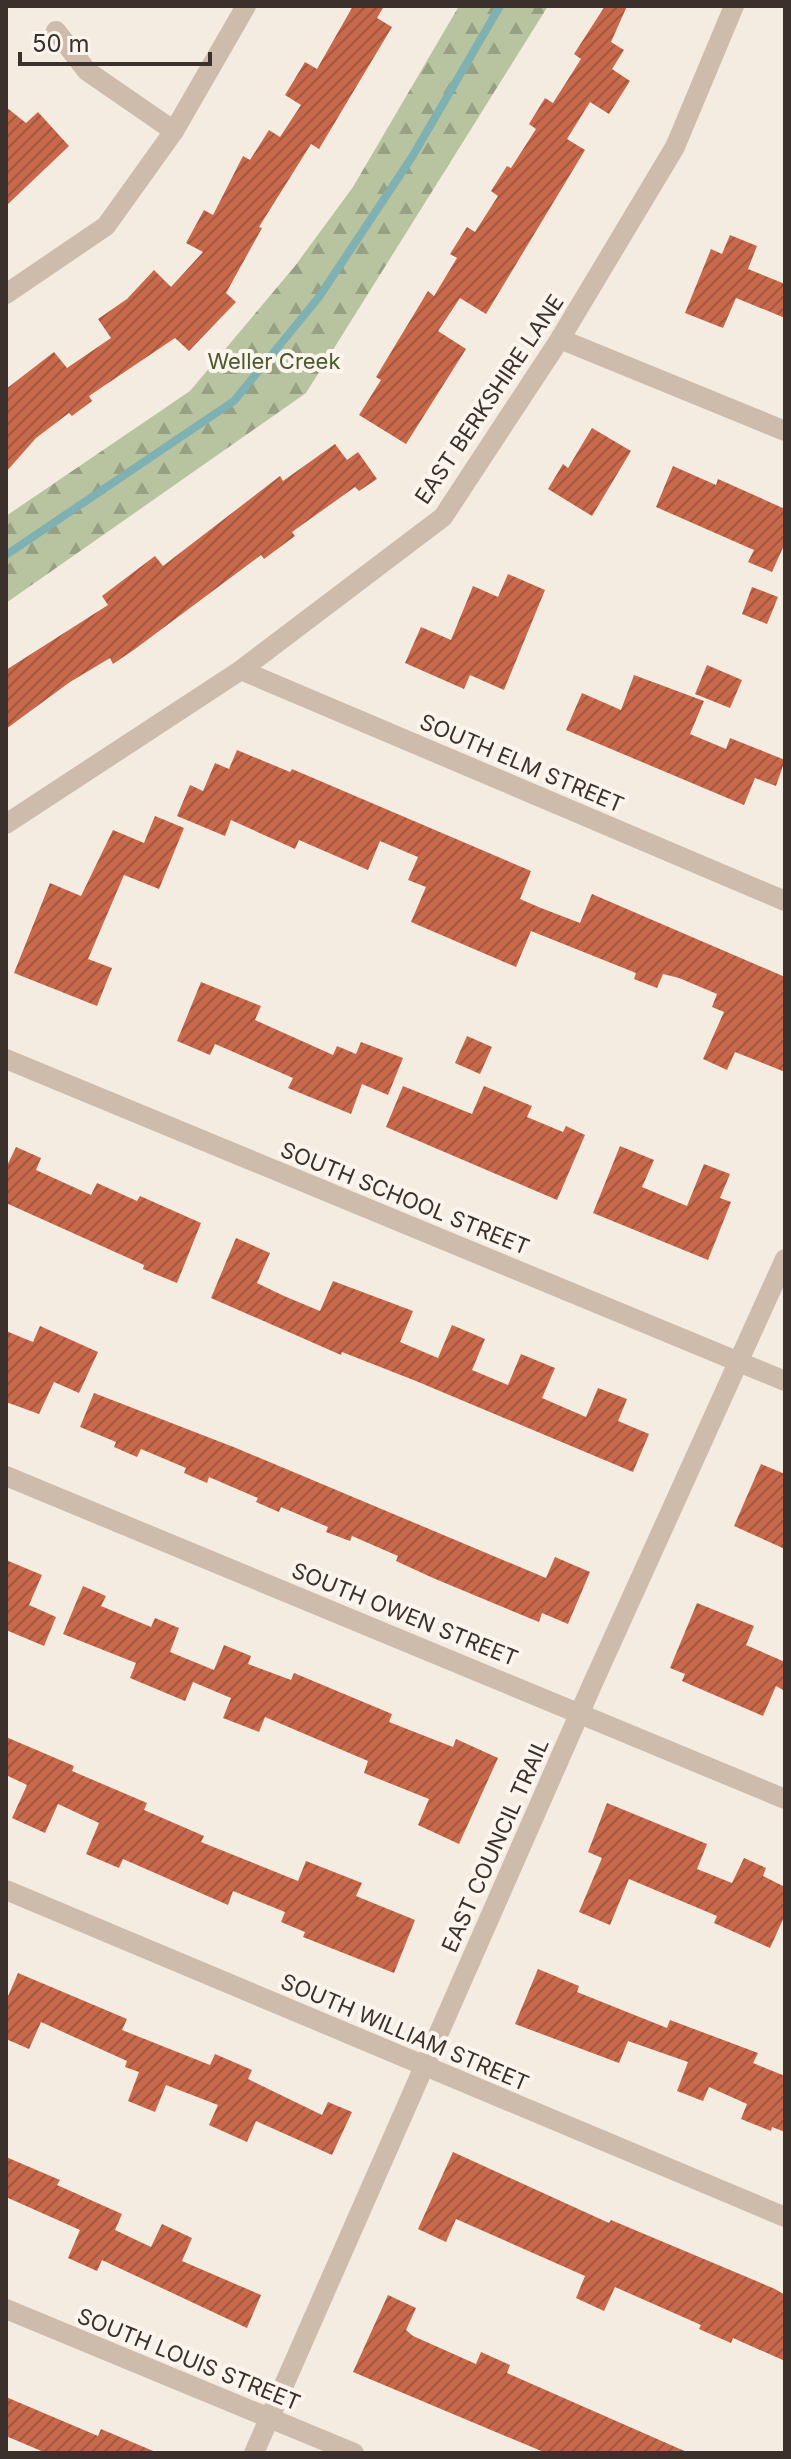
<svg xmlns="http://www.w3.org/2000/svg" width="791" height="2459" font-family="Inter,sans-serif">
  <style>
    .forest { fill: url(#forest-firs) }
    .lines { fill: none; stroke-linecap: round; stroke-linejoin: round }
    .stream { stroke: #7fb0b2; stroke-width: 8 }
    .building { fill: url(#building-hatch) }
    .street { stroke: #cdbbac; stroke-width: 20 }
    .labels { text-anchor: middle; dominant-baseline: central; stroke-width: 8; stroke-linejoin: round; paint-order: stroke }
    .park-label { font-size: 22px; fill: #4a5a2e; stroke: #fbf5ee }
    .street-label { font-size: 22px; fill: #3b302b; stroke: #fbf5ee }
  </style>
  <defs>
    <pattern id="forest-firs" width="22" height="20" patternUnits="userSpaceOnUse" patternTransform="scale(2)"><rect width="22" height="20" fill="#b8c4a0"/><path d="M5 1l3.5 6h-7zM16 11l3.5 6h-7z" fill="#97a083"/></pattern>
    <pattern id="building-hatch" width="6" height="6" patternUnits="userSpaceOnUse" patternTransform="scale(2)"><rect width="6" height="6" fill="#c8694b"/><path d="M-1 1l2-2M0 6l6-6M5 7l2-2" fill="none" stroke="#a4573f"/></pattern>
  </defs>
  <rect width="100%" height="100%" fill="#f4ebe1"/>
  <!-- forest -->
  <polygon class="forest" points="459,6 548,6 306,393 6,603 6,516 190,391 295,266 353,187"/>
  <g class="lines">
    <!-- stream -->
    <polyline class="stream" points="6,555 234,401 319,297 412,157 500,6"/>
  </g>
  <!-- building -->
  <g class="building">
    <polygon points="353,6 384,6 377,18 392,27 319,149 311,144 259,227 262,228 226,293 236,302 189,351 175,338 89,396 92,401 72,416 69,413 36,438 6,472 6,389 54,352 67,368 111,338 98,319 127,299 154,270 171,287 203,252 186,243 204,210 213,215 243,156 250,160 269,130 280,137 301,105 285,95 305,62 317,69"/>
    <polygon points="605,6 627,6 611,42 624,50 612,69 630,81 609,114 590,102 567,139 585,150 486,314 460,298 438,331 466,349 406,444 359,415 381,380 376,377 428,291 434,296 457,258 450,254 467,227 475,232 498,196 491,191 507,166 511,168 536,129 529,124 545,98 553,103 581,59 574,54"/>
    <polygon points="6,107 26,123 38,112 69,146 6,206"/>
    <polygon points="730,235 757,246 748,269 785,284 785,318 736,298 723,328 685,313 711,249 722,254"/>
    <polygon points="592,428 631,451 592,516 548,489 563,464 568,468"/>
    <polygon points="335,444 347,460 358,452 377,479 359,491 355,487 292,532 295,536 264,559 261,555 135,649 113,664 110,658 70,682 6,729 6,670 108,605 102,596 155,556 163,566 280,476 283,481"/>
    <polygon points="673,466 716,485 718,479 785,509 785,543 772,572 748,562 754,550 656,507"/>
    <polygon points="508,574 545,590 504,690 470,675 464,689 405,663 421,627 451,640 473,586 498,597"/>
    <polygon points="752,587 778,597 767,624 742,614"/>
    <polygon points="707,665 742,680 730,708 695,694"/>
    <polygon points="634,675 704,701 690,734 726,749 730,738 785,760 776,786 755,778 744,805 566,730 582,693 621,710"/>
    <polygon points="237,750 290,772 292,769 531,871 520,899 541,908 580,923 592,894 785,977 785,1072 735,1052 727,1070 703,1059 724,1012 712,1007 717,994 679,978 663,974 657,988 634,979 636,973 531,931 516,967 411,922 426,887 408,880 418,857 380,841 368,870 299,840 295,849 231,820 225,836 177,816 190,785 203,791 215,763 229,769"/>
    <polygon points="155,816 184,828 159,889 124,875 88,959 112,968 97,1006 14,973 50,883 81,896 113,830 144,843"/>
    <polygon points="201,982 261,1006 255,1020 333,1055 337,1046 356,1054 361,1042 403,1058 388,1095 362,1084 351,1114 288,1088 293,1078 215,1044 210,1055 177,1041"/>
    <polygon points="467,1036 492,1047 480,1074 455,1063"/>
    <polygon points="403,1086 472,1114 484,1086 532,1106 527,1117 563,1132 566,1126 585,1135 557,1200 386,1127"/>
    <polygon points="620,1146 654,1160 642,1187 687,1206 704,1164 730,1174 720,1198 731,1202 708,1260 593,1213"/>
    <polygon points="16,1147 41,1158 36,1170 91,1195 97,1183 137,1201 140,1196 201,1223 177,1283 143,1269 144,1265 6,1203 6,1168"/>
    <polygon points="236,1238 270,1253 257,1283 284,1296 320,1311 333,1281 413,1311 400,1342 438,1358 452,1325 485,1339 472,1370 508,1385 521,1354 555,1368 542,1398 586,1417 598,1388 627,1399 618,1421 649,1434 633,1472 416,1381 342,1352 341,1355 211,1298"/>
    <polygon points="40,1326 98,1352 79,1393 54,1382 39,1414 6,1402 6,1331 33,1342"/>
    <polygon points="94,1393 236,1448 546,1578 555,1557 590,1572 568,1624 542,1613 539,1622 433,1578 396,1561 398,1556 352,1536 350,1541 326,1532 328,1527 281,1507 279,1512 256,1502 258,1498 209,1477 207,1483 184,1473 186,1468 141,1449 137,1457 114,1447 116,1442 80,1427"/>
    <polygon points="761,1464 785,1474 785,1549 734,1526"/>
    <polygon points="6,1560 42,1575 29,1605 56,1617 44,1646 6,1630"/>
    <polygon points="83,1586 106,1596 101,1606 151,1627 155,1618 179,1628 170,1652 214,1670 224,1645 251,1656 248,1664 291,1680 294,1673 392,1714 389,1722 453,1747 456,1739 498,1758 459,1844 418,1825 429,1799 364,1773 368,1761 265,1717 259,1732 223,1718 231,1698 193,1682 185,1701 130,1678 136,1663 63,1634"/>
    <polygon points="697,1603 754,1626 746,1645 785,1662 785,1691 776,1686 763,1716 682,1681 685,1674 670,1668"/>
    <polygon points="6,1737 74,1766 72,1771 147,1803 144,1810 204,1836 201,1842 298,1881 306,1861 362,1883 356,1896 415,1920 394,1973 303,1937 305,1932 281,1922 285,1912 233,1891 228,1905 123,1859 119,1868 86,1854 99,1823 58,1804 45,1833 12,1818 27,1785 6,1775"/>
    <polygon points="607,1803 707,1844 697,1869 732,1883 744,1858 766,1868 763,1876 785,1887 785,1915 770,1948 714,1923 717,1916 629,1879 610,1925 579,1912 602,1858 588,1852"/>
    <polygon points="538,1969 579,1986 577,1992 667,2028 670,2020 758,2053 753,2063 785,2076 785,2132 772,2127 771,2131 741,2119 747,2104 709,2087 703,2101 677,2091 688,2062 628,2041 619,2063 515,2024"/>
    <polygon points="18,1973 127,2019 122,2030 210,2065 215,2054 252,2070 248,2079 322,2115 328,2102 352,2112 332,2155 256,2121 247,2142 209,2125 218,2105 166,2085 155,2112 128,2101 139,2072 125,2067 127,2061 41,2022 29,2049 6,2039 6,2001"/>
    <polygon points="453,2152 609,2223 611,2220 775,2289 785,2295 785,2361 733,2338 731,2343 699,2329 701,2325 615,2287 604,2311 576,2298 585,2276 456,2219 446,2242 418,2229"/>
    <polygon points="6,2157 60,2180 57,2185 122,2214 115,2230 151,2247 162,2224 192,2238 182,2261 261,2295 247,2328 102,2260 97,2271 68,2258 80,2230 6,2197"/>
    <polygon points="388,2295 416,2308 406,2330 413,2336 476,2364 481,2352 510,2365 507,2373 689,2453 546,2453 353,2372"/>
    <polygon points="6,2397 98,2436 101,2429 158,2453 46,2453 6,2436"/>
  </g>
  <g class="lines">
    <!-- street -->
    <g class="street">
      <polyline points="56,31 87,71 174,131"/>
      <polyline points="6,294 106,226 174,131 246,6"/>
      <polyline points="560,339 785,431"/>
      <polyline points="241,670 785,901"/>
      <polyline points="6,824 241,670 443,517 560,339 675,147 734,6"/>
      <polyline points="6,1059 785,1381"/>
      <polyline points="6,1476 785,1799"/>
      <polyline points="6,1890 785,2217"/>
      <polyline points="6,2309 354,2453"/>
      <polyline points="254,2453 592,1685 785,1259"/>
    </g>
  </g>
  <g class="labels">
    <!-- park labels -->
    <g class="park-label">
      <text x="274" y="361">Weller Creek</text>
    </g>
    <!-- street labels -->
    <g class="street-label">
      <text transform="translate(489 399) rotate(-56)">EAST BERKSHIRE LANE</text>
      <text transform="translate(522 763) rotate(23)">SOUTH ELM STREET</text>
      <text transform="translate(405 1198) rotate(22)">SOUTH SCHOOL STREET</text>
      <text transform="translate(405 1614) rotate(22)">SOUTH OWEN STREET</text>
      <text transform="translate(495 1845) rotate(-66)">EAST COUNCIL TRAIL</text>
      <text transform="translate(405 2032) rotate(23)">SOUTH WILLIAM STREET</text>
      <text transform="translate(189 2359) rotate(22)">SOUTH LOUIS STREET</text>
    </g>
  </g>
  <!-- border -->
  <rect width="791" height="2459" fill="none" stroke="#3b302b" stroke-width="16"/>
  <!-- scale -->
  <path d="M20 52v12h190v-12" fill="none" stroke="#3b302b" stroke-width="4"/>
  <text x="32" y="52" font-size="24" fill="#3b302b" stroke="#fbf5ee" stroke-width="6" paint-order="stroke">50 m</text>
</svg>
